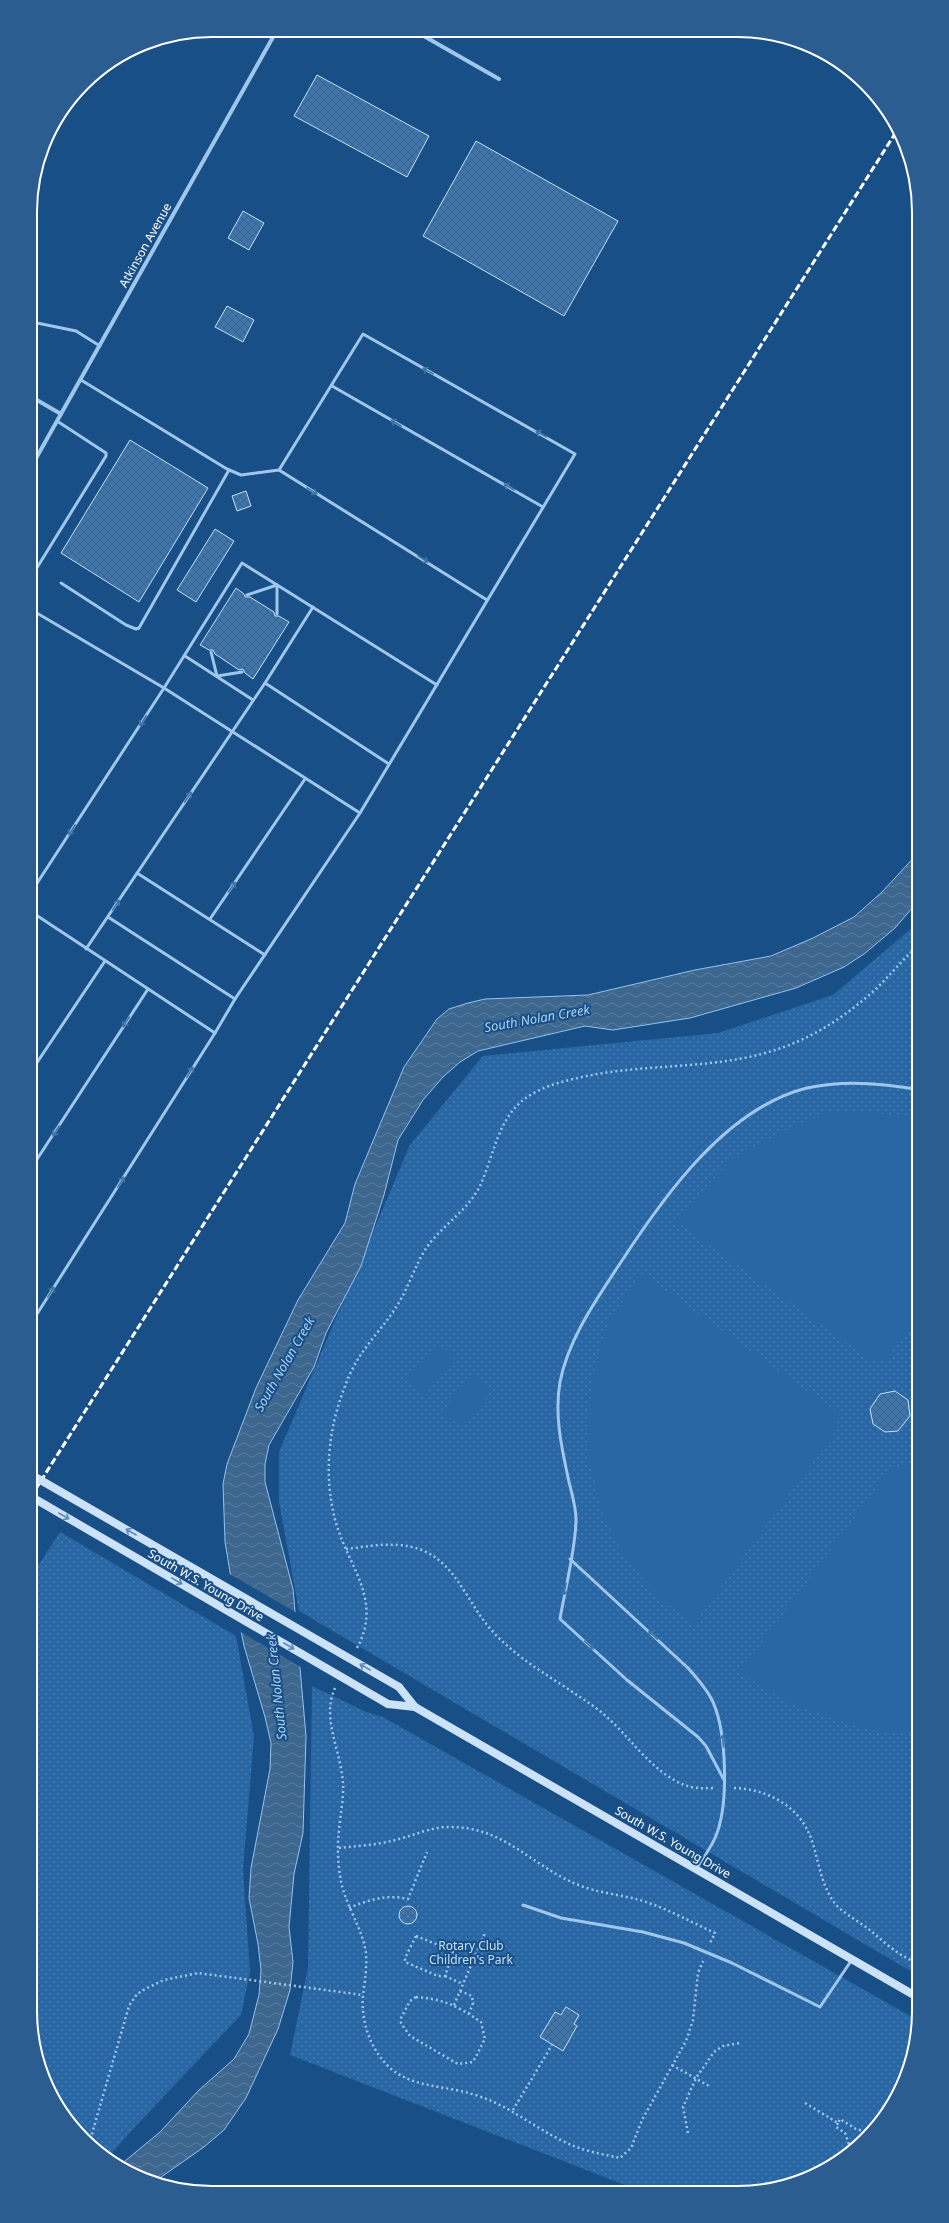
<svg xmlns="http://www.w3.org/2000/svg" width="949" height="2223" font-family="'Noto Sans',sans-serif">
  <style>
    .park { fill: url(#park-dots) }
    .pitch { fill: #2867a4 }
    .water { fill: url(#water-waves); stroke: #92c3ef }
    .pier { fill: #194f87 }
    .building { fill: url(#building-cross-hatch); stroke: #c5e0f9 }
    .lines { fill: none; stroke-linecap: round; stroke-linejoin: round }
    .path { stroke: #9fc7ed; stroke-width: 2.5; stroke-dasharray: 2 3; stroke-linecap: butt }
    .service { stroke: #9fc7ed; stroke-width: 3 }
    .minor { stroke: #9fc7ed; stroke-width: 4 }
    .secondary { stroke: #cce2f9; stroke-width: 8 }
    .rail { stroke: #fff; stroke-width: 3; stroke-dasharray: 7 3; stroke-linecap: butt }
    .secondary-bridge { stroke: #cce2f9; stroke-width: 8 }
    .oneway { stroke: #4173a6 }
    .oneway2 { stroke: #618ab5 }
    .labels { text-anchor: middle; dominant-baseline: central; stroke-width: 4; stroke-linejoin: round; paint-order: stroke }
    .street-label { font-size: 12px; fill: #fff; stroke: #194f87 }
    .park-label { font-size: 12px; fill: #c5e0f9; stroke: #194f87 }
    .water-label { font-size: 13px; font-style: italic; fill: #abd1f4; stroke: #194f87 }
    .rim { fill: none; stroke: #fff; stroke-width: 2 }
  </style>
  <defs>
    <pattern id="park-dots" width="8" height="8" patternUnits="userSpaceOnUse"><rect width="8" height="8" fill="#2867a4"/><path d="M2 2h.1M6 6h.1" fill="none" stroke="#487eb2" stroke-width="1.8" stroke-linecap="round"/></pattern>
    <pattern id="water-waves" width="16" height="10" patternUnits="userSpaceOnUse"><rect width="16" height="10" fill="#3e678f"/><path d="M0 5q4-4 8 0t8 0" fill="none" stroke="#5b7ea0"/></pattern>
    <pattern id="building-cross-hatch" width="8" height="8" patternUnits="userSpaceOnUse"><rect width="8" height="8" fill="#3d76ae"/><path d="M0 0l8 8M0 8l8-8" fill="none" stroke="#44617d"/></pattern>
  </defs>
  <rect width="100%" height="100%" fill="#194f87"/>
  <!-- park -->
  <g class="park">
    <polygon points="919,922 919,1976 299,1611 279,1502 279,1452 410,1145 483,1056 718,1033 833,995"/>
    <path d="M60,1532L236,1636L254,1736L243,1870L250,1972L241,2015L130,2132L108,2158C76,2137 45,2095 36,2057C33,2042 32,2026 30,2011V1578Z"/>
    <polygon points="312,1686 366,1712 383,1717 919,2021 905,2080 874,2131 828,2169 784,2187 737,2193 643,2192 290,2055 308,1968"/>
  </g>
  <!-- pitch -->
  <g class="pitch">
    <polygon points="826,1113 875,1113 919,1118 919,1316 887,1359 871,1360 677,1222 690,1204 732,1159 783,1131"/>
    <polygon points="641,1273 838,1413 838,1428 699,1617 695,1626 661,1599 625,1558 603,1514 588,1457 591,1383 607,1325"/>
    <polygon points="437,1343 455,1357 424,1397 406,1381"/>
    <polygon points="472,1374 493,1389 463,1428 442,1412"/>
    <polygon points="909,1465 919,1473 919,1730 881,1732 833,1719 786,1701 740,1672 891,1468"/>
  </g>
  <!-- water -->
  <polygon class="water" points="919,852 919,900 895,928 864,954 844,967 796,988 690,1018 613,1030 585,1026 478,1051 460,1062 443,1077 423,1100 398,1140 384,1195 361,1266 326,1333 314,1367 269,1445 265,1464 265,1482 293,1589 306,1736 303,1833 294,1874 289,1927 293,1962 290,1990 278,2029 246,2098 224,2130 204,2147 154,2182 132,2174 119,2166 160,2132 199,2090 234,2059 249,2034 259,1995 261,1970 258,1944 249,1898 251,1868 270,1769 271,1743 265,1717 244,1646 232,1584 225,1542 223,1484 227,1464 256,1388 298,1300 345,1223 355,1184 404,1067 437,1019 449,1009 468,1003 485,999 588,995 695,970 771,956 813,938 854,917 882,892"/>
  <!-- pier -->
  <polygon class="pier" points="228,1573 297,1613 302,1668 239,1631"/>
  <!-- building -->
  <g class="building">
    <polygon points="317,75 429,136 407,177 294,116"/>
    <polygon points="476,141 618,221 564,316 423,236"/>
    <polygon points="243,211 264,223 249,250 228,238"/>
    <polygon points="227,306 254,320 243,342 215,327"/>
    <polygon points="130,440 208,488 139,602 61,553"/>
    <polygon points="246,491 251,506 237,511 232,496"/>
    <polygon points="215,529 234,541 196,602 177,590"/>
    <polygon points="236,588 244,594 245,597 250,597 274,612 275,616 279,616 289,622 253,679 245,673 243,669 239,670 215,654 213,650 209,650 200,645"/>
    <polygon points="895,1391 908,1400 910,1416 898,1431 885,1432 873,1424 870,1409 880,1394"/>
    <circle cx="408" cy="1915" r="9"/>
    <polygon points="566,2007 579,2015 574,2024 577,2026 563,2051 540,2037 555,2012 561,2015"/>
  </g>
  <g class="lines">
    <!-- path -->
    <g class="path">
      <path d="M346,1549C371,1546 399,1540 424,1551C458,1566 469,1607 494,1633C525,1666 565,1684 601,1712C626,1732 645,1763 674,1780C687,1788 699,1789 714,1788"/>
      <path d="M357,1648C383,1600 349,1568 336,1523C322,1473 329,1421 350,1374C362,1347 383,1329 398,1304C410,1285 416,1261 430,1243C445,1224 467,1210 479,1188C495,1155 497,1114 532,1094C549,1084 568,1080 587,1076C649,1063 714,1070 775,1050C814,1038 849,1014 878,987C892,973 904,958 919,945"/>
      <path d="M335,1688C321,1718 341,1751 343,1783C344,1799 340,1815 339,1831C337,1846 338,1862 340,1876C344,1904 362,1926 366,1953C367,1967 365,1980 363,1995C361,2020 369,2047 388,2066C411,2088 443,2085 472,2094C508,2104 534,2128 567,2143C583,2151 602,2154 620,2158L631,2148L642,2120L686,2041L693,2020L698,1973L703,1961"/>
      <path d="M734,1788C768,1789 801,1807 812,1841C818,1859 820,1878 830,1896C839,1913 857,1919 871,1931C885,1943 901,1958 919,1963"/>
      <path d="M339,1848C357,1846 377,1845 395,1840C413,1836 430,1827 448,1827C506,1826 531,1867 581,1886C600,1893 621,1895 640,1900C666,1908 691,1922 715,1933L710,1943"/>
      <path d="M349,1908C368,1900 387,1894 408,1899L427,1852"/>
      <polygon points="416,1936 451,1950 453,1952 445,1976 438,1976 405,1962 405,1958"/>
      <polyline points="445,1976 463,1984"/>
      <polyline points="460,1991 472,1996 473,2003 469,2014"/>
      <path d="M416,1997C443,1999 458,2006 481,2022L485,2039L473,2062L458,2064L410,2036L401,2023V2018L410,2001Z"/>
      <polyline points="454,2005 485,1933"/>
      <polyline points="672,2065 709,2086"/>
      <polyline points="805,2103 838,2123 840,2119 856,2129 872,2133"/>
      <polyline points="513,2110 552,2045"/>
      <polyline points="838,2123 836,2127 845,2133 851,2150"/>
      <polyline points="688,2133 683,2107 696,2078 714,2052 723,2046 740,2043"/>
      <polyline points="89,2144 129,2006 137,1994 147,1988 164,1980 198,1973 363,1995"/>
    </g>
    <!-- service -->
    <g class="service">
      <polyline points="30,319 37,323 76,331 100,346"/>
      <polyline points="81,380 227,469 241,475 279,470 487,600"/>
      <polyline points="332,386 543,507"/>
      <polyline points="279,470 363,334 575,454 360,813"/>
      <polyline points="30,579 106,456 106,453 57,421"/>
      <polyline points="61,583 126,625 136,629 139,628 229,470"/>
      <polyline points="247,595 277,585 277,614"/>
      <polyline points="30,609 164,688 360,813 235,999 108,917"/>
      <polyline points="211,652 217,676 242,672"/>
      <polyline points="185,656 253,700"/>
      <polyline points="265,683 389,764"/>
      <polyline points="137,873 265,955"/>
      <polyline points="30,894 164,688 242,563 437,685"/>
      <polyline points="30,911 215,1033 235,999"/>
      <polyline points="30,919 34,913"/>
      <polyline points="210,919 305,779"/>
      <polyline points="86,949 265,683 313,607"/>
      <polyline points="30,1073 105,961"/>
      <polyline points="30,1170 148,989"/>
      <polyline points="30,1325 215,1033"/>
      <path d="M570,1559L688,1668C697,1678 707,1689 713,1702C727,1734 729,1807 715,1838C710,1849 703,1859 696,1869"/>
      <path d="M724,1780L706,1746L698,1737L627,1680L560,1619C565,1589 576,1548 576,1519C576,1507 572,1494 569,1482C562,1449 554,1416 560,1382C568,1339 598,1297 621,1262C664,1196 726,1108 807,1088C843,1080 883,1083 919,1090"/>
      <polyline points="523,1905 561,1918 643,1932 684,1943 732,1963 820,2007 851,1961"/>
    </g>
    <!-- minor -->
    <g class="minor">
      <polyline points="415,31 499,79"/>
      <polyline points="30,396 61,414"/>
      <polyline points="30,469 277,30"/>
    </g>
    <!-- secondary -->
    <g class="secondary">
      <polyline points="399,1687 415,1707 919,1998"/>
      <polyline points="388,1704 415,1707"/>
    </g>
    <!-- rail -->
    <polyline class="rail" points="30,1498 898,129"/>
    <!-- secondary-bridge -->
    <g class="secondary-bridge">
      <polyline points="30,1474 399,1687"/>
      <polyline points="30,1496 388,1704"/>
    </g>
  </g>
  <!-- one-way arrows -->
  <defs><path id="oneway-shaft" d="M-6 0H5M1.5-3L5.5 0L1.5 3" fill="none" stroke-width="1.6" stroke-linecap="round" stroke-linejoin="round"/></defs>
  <g class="oneway">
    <use href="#oneway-shaft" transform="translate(428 371) rotate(-151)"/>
    <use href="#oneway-shaft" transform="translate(396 423) rotate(-150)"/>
    <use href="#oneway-shaft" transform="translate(541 434) rotate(-151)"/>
    <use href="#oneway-shaft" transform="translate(509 487) rotate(-150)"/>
    <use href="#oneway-shaft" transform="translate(312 491) rotate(32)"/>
    <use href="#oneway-shaft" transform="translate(423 559) rotate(32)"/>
    <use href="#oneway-shaft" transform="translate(143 721) rotate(123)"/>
    <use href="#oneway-shaft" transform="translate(188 797) rotate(-56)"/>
    <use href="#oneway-shaft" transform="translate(72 830) rotate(123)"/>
    <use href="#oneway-shaft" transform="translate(232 887) rotate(-56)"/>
    <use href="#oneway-shaft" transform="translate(116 905) rotate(-56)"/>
    <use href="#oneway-shaft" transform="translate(126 1022) rotate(123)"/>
    <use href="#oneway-shaft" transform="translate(190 1072) rotate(-58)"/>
    <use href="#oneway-shaft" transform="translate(56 1131) rotate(123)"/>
    <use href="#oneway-shaft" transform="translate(121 1182) rotate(-58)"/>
    <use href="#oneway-shaft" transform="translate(51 1292) rotate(-58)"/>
    <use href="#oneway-shaft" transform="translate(565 1589) rotate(100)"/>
    <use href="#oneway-shaft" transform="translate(653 1635) rotate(-137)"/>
    <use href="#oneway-shaft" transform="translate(589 1645) rotate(42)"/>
    <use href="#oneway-shaft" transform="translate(723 1741) rotate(-96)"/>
  </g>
  <g class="oneway2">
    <use href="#oneway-shaft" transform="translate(64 1516) rotate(30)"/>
    <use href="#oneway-shaft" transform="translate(131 1532) rotate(-150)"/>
    <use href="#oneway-shaft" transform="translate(177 1581) rotate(30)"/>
    <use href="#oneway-shaft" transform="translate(289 1646) rotate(30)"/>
    <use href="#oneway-shaft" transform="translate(365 1667) rotate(-150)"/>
  </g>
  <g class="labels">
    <!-- street labels -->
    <g class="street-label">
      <text transform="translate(145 245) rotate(-61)">Atkinson Avenue</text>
      <text transform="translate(206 1585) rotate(30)">South W.S. Young Drive</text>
      <text transform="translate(673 1842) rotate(30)">South W.S. Young Drive</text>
    </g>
    <!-- park labels -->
    <g class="park-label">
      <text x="471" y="1945">Rotary Club<tspan x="471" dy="14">Children's Park</tspan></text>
    </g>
    <!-- water labels -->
    <g class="water-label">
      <text transform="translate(537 1018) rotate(-10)">South Nolan Creek</text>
      <text transform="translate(284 1364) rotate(-60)">South Nolan Creek</text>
      <text transform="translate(276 1687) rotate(-96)">South Nolan Creek</text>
    </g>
  </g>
  <!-- crop -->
  <path d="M0 0H949V2223H0ZM212 37H737A175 175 0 0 1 912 212V2011A175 175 0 0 1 737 2186H212A175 175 0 0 1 37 2011V212A175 175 0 0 1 212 37Z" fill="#2b5d91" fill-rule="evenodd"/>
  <path class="rim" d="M212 37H737A175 175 0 0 1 912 212V2011A175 175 0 0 1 737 2186H212A175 175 0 0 1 37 2011V212A175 175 0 0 1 212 37Z"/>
</svg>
